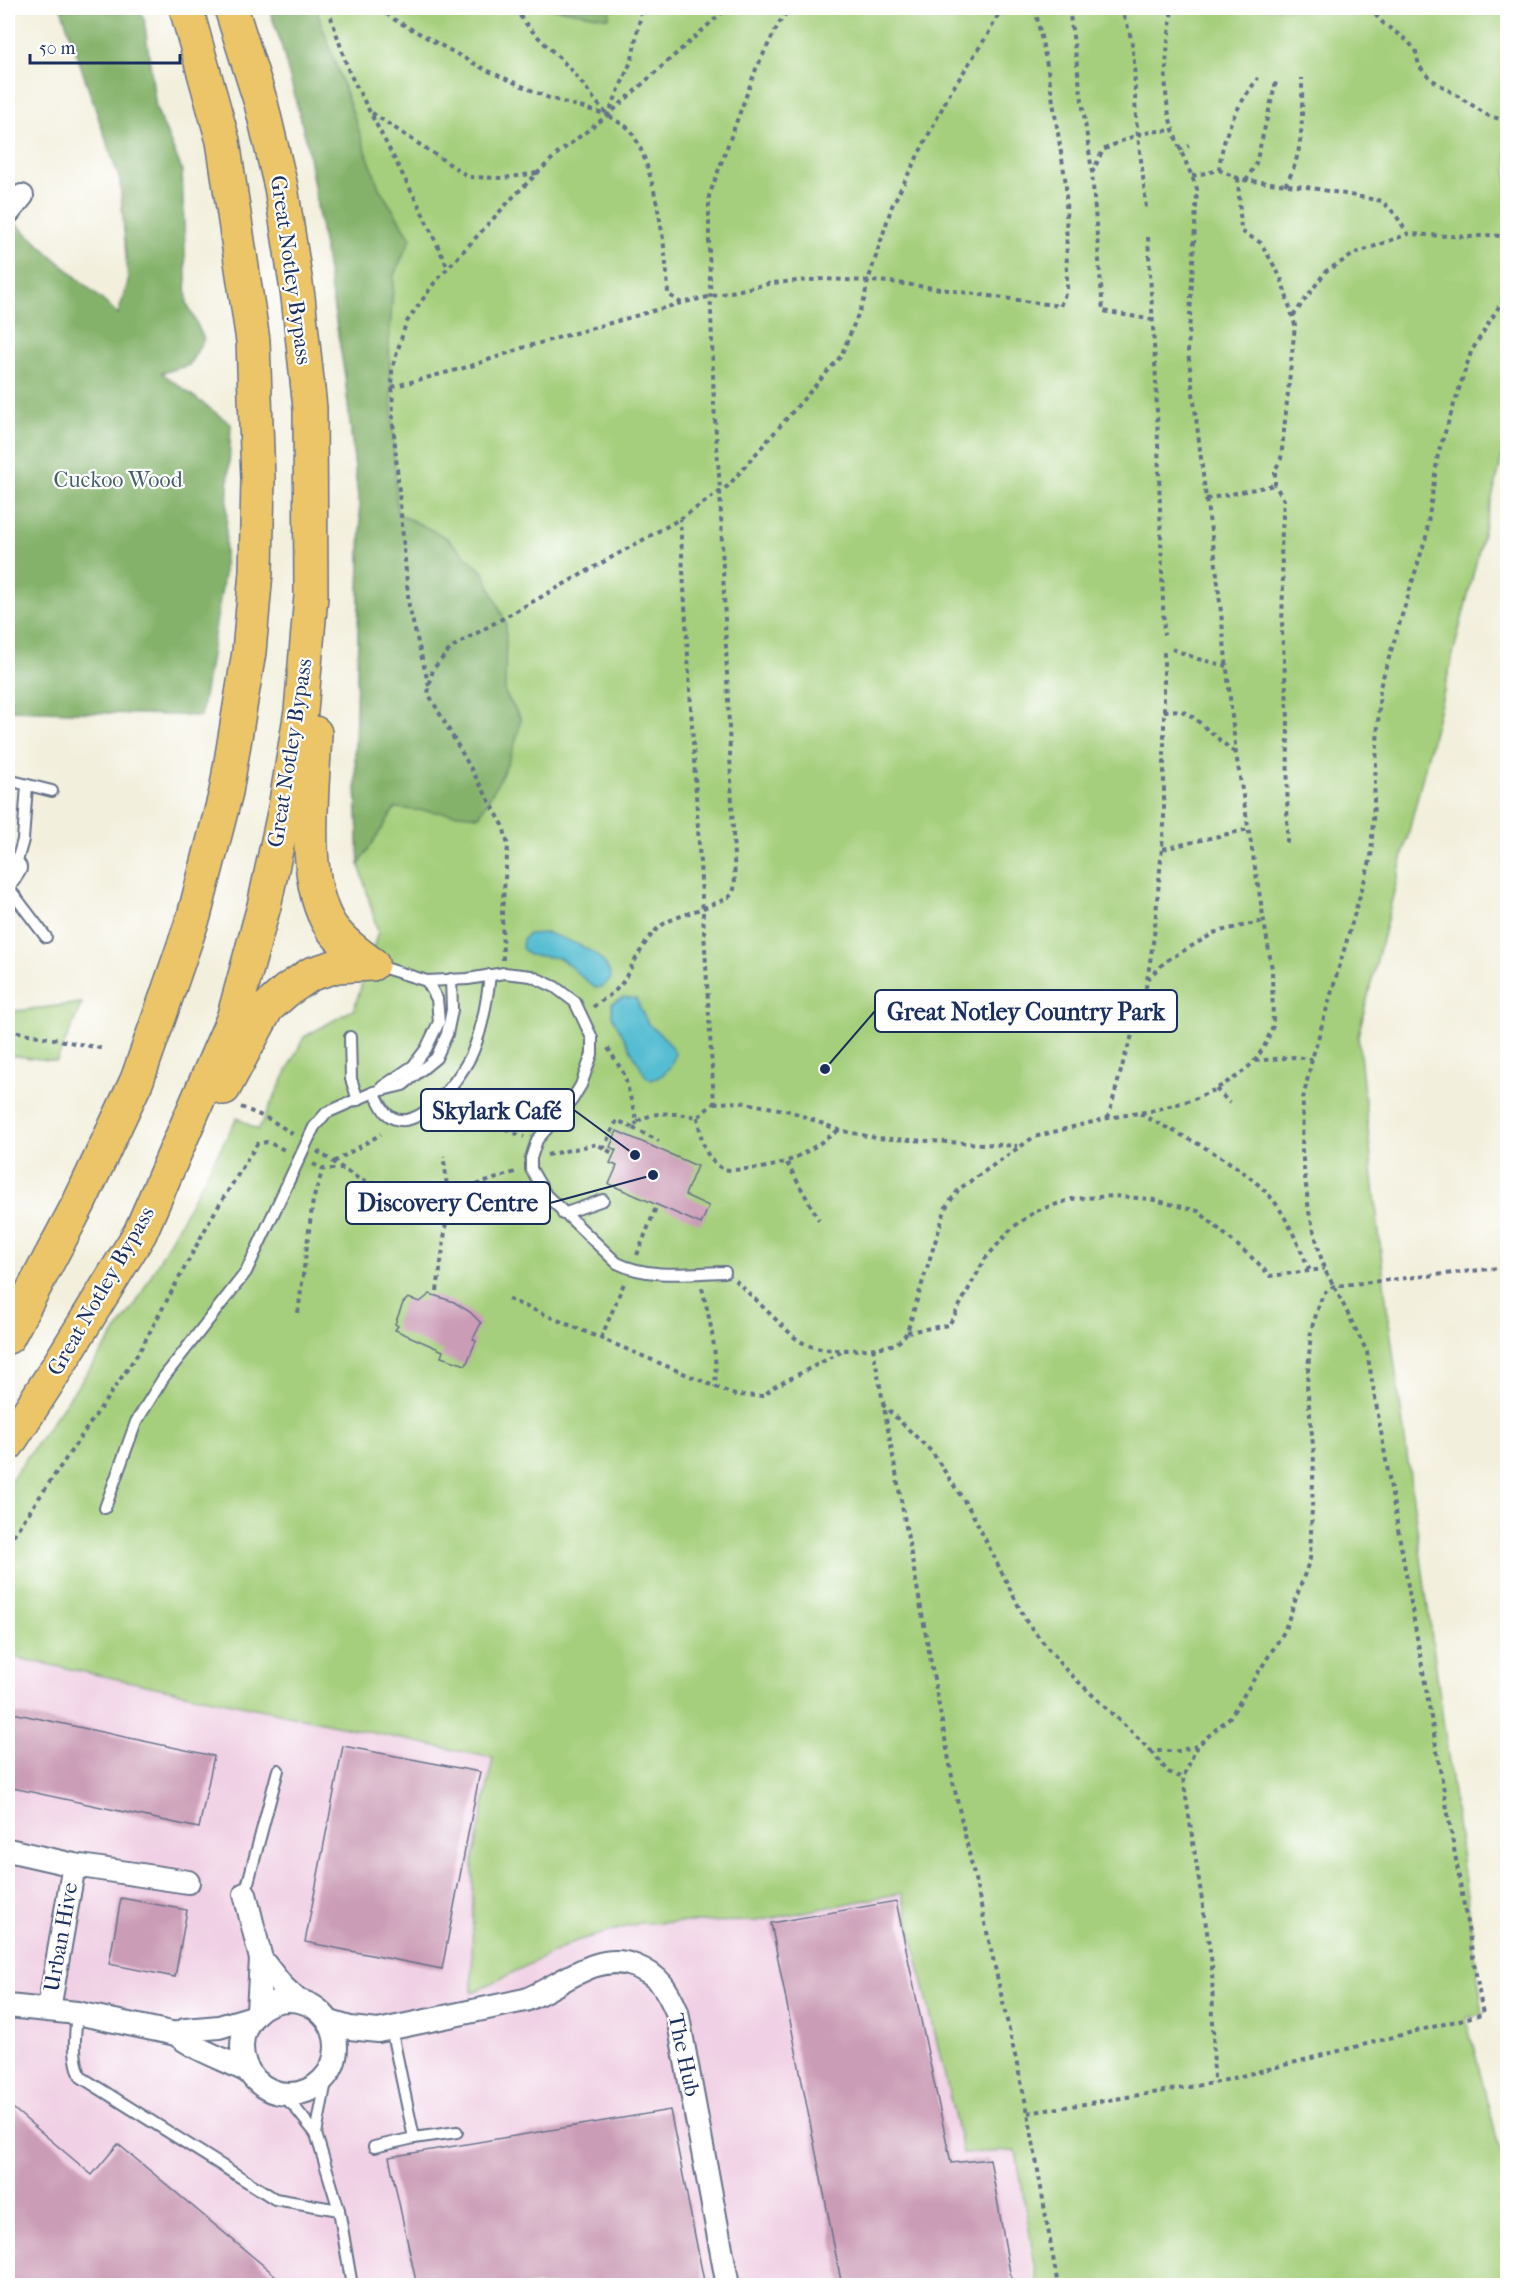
<svg xmlns="http://www.w3.org/2000/svg" width="1515" height="2293" font-family="'IM FELL French Canon',serif">
  <style>
    .built { fill: #f0d0e4 }
    .green { fill: #a5cf7b; stroke: #607f6c; stroke-width: 1.5 }
    .forest { fill: #84b26b; stroke: #507064; stroke-width: 1.5 }
    .water { fill: #55bdd2; stroke: #387698; stroke-width: 1.5 }
    .building { fill: #cb9cb6 }
    .lines { fill: none; stroke-linecap: round; stroke-linejoin: round }
    .lane-casing { stroke: #66728a; stroke-width: 14 }
    .street-casing { stroke: #66728a; stroke-width: 26 }
    .highway-casing { stroke: #66728a; stroke-width: 36 }
    .path { stroke: #66728a; stroke-width: 4; stroke-dasharray: 4.5 4.5; stroke-linecap: butt }
    .lane { stroke: #fff; stroke-width: 10 }
    .street { stroke: #fff; stroke-width: 22 }
    .highway { stroke: #edc569; stroke-width: 33 }
    .labels { text-anchor: middle; dominant-baseline: central; stroke-width: 4.5; stroke-linejoin: round; paint-order: stroke }
    .street-label { font-size: 22px; fill: #1b2f5e; stroke: #fff }
    .park-label { font-size: 22px; fill: #445f67; stroke: #fff }
    .leader { fill: none; stroke: #1b2f5e; stroke-width: 2 }
    .callout-dot { fill: #1b2f5e; stroke: #fff; stroke-width: 2 }
    .callout { fill: #fff; stroke: #1b2f5e; stroke-width: 2 }
    .callout-label { font-size: 24px; text-anchor: middle; font-weight: bold; fill: #1b2f5e }
  </style>
  <rect width="100%" height="100%" fill="#fff"/>
  <filter id="ink" filterUnits="userSpaceOnUse"><feTurbulence type="fractalNoise" baseFrequency=".0167" numOctaves="2"/><feDisplacementMap in="SourceGraphic" scale="12" xChannelSelector="R" yChannelSelector="G"/><feConvolveMatrix kernelMatrix="1 2 1 2 8 2 1 2 1" color-interpolation-filters="sRGB"/></filter>
  <filter id="wash" filterUnits="userSpaceOnUse"><feTurbulence type="fractalNoise" baseFrequency=".008" numOctaves="4" result="noise"/><feDisplacementMap in="SourceGraphic" scale="24" xChannelSelector="R" yChannelSelector="G"/><feGaussianBlur stdDeviation="1.35" result="paint"/><feColorMatrix in="noise" values="0 0 0 0 0 0 0 0 0 0 0 0 0 0 0 0 0 1.4 0 .05"/><feComposite in="paint" operator="in"/></filter>
  <g filter="url(#wash)">
    <rect width="100%" height="100%" fill="#f2efdc"/>
    <!-- built -->
    <polygon class="built" points="8,1656 494,1758 473,1861 472,1993 576,1941 640,1923 757,1921 902,1893 963,2153 1016,2151 1035,2285 8,2285"/>
    <!-- green -->
    <g class="green">
      <polygon points="269,8 1507,8 1507,438 1358,1036 1386,1300 1483,2014 1466,2018 1507,2178 1507,2285 1038,2285 1016,2151 963,2153 902,1893 757,1921 640,1923 576,1941 472,1993 473,1861 493,1758 8,1656 8,1484 135,1305 237,1118 258,1130 304,1037 354,1009 378,932 359,864 355,751 361,524 345,376 307,143 280,40"/>
      <polygon points="82,1003 57,1061 8,1055 8,1012"/>
    </g>
    <!-- forest -->
    <g class="forest">
      <polygon points="61,8 139,8 144,18 156,108 182,170 187,303 204,339 189,365 162,373 231,424 224,575 201,716 8,710 8,217 118,314 128,282 120,181"/>
      <path d="M269,8H316L379,188L411,238L394,275L389,346L397,513L446,537L484,573L506,624L505,693L521,719C515,755 498,784 479,816L395,808L359,864L355,751L361,524L345,376L307,143L280,40Z"/>
      <polygon points="550,8 611,8 609,18"/>
    </g>
    <!-- water -->
    <g class="water">
      <path d="M547,933C570,941 607,951 611,979L602,987L595,988L560,958L529,955L522,948L523,939L529,934Z"/>
      <path d="M624,997L636,999L648,1024L666,1039L675,1053C673,1066 664,1077 651,1080L645,1075L612,1016V1003Z"/>
    </g>
    <g id="blocks">
      <!-- building -->
      <g class="building">
        <polygon points="617,1131 697,1166 685,1195 709,1206 701,1224 609,1184 617,1166 610,1163 616,1150 610,1147"/>
        <polygon points="430,1294 454,1302 470,1312 481,1323 473,1339 476,1341 466,1365 441,1357 443,1351 395,1330 398,1326 395,1324 403,1303 408,1298 420,1302"/>
        <polygon points="8,1712 214,1756 199,1828 8,1787"/>
        <polygon points="343,1746 480,1772 442,1969 305,1942"/>
        <polygon points="121,1898 187,1910 175,1977 109,1964"/>
        <polygon points="896,1901 951,2163 990,2159 1012,2284 1002,2286 842,2286 771,1923"/>
        <polygon points="8,2104 92,2175 118,2144 276,2276 268,2286 8,2286"/>
        <polygon points="670,2110 705,2286 417,2286 389,2157"/>
      </g>
    </g>
  </g>
  <g filter="url(#ink)">
    <use href="#blocks" fill-opacity="0" stroke="#66728a" stroke-width="1.5"/>
    <g class="lines">
      <!-- lane casing -->
      <g class="lane-casing">
        <g id="lane">
          <polyline points="8,780 52,791"/>
          <polyline points="15,868 23,840 27,785"/>
          <polyline points="8,887 46,937"/>
          <path d="M375,965L427,981L468,979L504,973L531,976L555,987L575,1002L592,1038V1054L581,1085L572,1100L537,1140L531,1158V1169L546,1195L617,1263C649,1279 690,1273 725,1272"/>
          <polyline points="350,1037 351,1079 358,1100"/>
          <polyline points="382,1087 413,1066 426,1049 439,1022 437,999 427,981"/>
          <path d="M374,1092C378,1099 381,1107 386,1113C415,1142 464,1074 473,1051C483,1027 487,1001 490,975"/>
          <polyline points="563,1214 603,1200"/>
          <polyline points="105,1508 136,1422 164,1377 246,1272 314,1127 326,1113 374,1092 403,1085 436,1058 447,1034 452,1010 451,979"/>
          <polyline points="245,1894 278,1770"/>
          <path d="M77,2013C75,2036 72,2056 81,2077L275,2199L339,2210"/>
          <polyline points="327,2076 316,2134 339,2210 352,2286"/>
          <polyline points="278,2093 293,2105 316,2134"/>
          <polyline points="414,2138 457,2132"/>
          <polyline points="374,2147 414,2138 391,2028"/>
        </g>
      </g>
      <!-- street casing -->
      <g class="street-casing">
        <g id="street">
          <polyline points="8,213 22,196"/>
          <polyline points="8,879 15,868"/>
          <polyline points="8,1850 74,1865 188,1882"/>
          <polyline points="245,1894 261,1959 258,2011"/>
          <polyline points="261,1959 282,1986 297,2000"/>
          <circle cx="289" cy="2047" r="47"/>
          <path d="M8,2006L77,2013L176,2034C197,2051 225,2059 249,2072"/>
          <polyline points="49,2009 74,1865"/>
          <path d="M330,2022L350,2028L378,2031L525,2000C560,1987 596,1950 635,1966C660,1976 667,1989 677,2012L728,2286"/>
          <polyline points="176,2034 185,2030 219,2027 253,2017"/>
        </g>
      </g>
      <!-- highway casing -->
      <g class="highway-casing">
        <g id="highway">
          <path d="M315,733C313,788 300,881 331,927C342,942 357,953 372,964"/>
          <polyline points="224,1088 267,1008 286,991 311,974 337,966 372,964"/>
          <polyline points="8,1337 79,1203 137,1080 161,1012 194,916 226,792 249,652 256,572 258,479 253,341 223,141 186,8"/>
          <polyline points="8,1444 55,1371 140,1233 233,1019 264,906 285,808 301,711 311,596 310,408 298,297 281,187 261,103 231,8"/>
        </g>
      </g>
      <!-- path -->
      <g class="path">
        <polyline points="328,8 349,72 419,206 448,268"/>
        <polyline points="379,8 395,20 484,69 549,98 608,115 727,8"/>
        <path d="M515,8C529,32 554,51 573,72C585,86 595,102 608,115C614,121 625,124 630,130C655,163 667,254 668,294L681,303L772,283L824,279L891,282L1060,306L1067,289L1066,184L1048,70L1035,8"/>
        <polyline points="1069,8 1092,172"/>
        <path d="M1119,8C1139,39 1133,81 1136,117C1139,148 1144,178 1146,209"/>
        <polyline points="1369,8 1384,24 1409,42 1416,52 1419,66 1431,79 1489,116 1508,121"/>
        <polyline points="372,113 469,177 504,178 537,173"/>
        <polyline points="1179,150 1189,146"/>
        <path d="M1219,170C1223,132 1236,108 1258,78"/>
        <polyline points="1192,176 1219,170 1242,180 1307,187 1382,201 1395,214 1408,234 1469,237 1491,235 1508,237"/>
        <polyline points="1238,178 1241,231 1261,243 1281,278 1295,325 1281,459 1275,470 1275,485 1284,500 1281,548 1283,583 1282,632 1288,718 1287,847"/>
        <polyline points="1246,181 1256,163 1276,82"/>
        <path d="M1285,185C1305,154 1302,114 1302,78"/>
        <polyline points="1148,237 1156,380 1164,635"/>
        <polyline points="1293,316 1326,271 1356,253 1408,234"/>
        <path d="M1153,320L1103,311L1092,173L1103,150C1127,138 1147,129 1173,131"/>
        <polyline points="392,387 471,366 522,348 681,303"/>
        <polyline points="1206,499 1275,485"/>
        <polyline points="1172,649 1198,659 1227,666"/>
        <polyline points="429,686 409,607 393,422 392,369 406,323 435,282 514,196 557,154 608,115 632,59 642,8"/>
        <polyline points="1164,711 1180,710 1193,717 1235,753"/>
        <polyline points="1163,849 1249,829"/>
        <polyline points="503,960 502,910 508,846 503,825 428,693 433,669 452,647 680,519 728,486 841,356 864,300 868,281 892,206 950,93 988,34 1002,8"/>
        <polyline points="1147,979 1166,961 1216,932 1264,921"/>
        <path d="M593,1007C602,1000 615,993 622,983C633,966 647,933 665,923C676,916 727,902 732,894C734,891 734,888 735,885L720,490L714,405L709,249V196L756,69L779,23L790,8"/>
        <polyline points="8,1030 105,1049"/>
        <path d="M608,1048L624,1074L637,1122C657,1109 676,1114 698,1117L714,1103L680,519"/>
        <polyline points="1255,1061 1294,1057 1312,1059"/>
        <polyline points="1216,1089 1230,1103"/>
        <polyline points="714,1103 740,1102 790,1111 839,1130 876,1138 1017,1146"/>
        <polyline points="241,1107 271,1120 296,1136"/>
        <path d="M1140,1114C1182,1136 1231,1157 1265,1191C1285,1210 1298,1245 1310,1271"/>
        <path d="M698,1117C700,1135 704,1161 724,1169C729,1171 741,1169 747,1169C786,1168 807,1152 839,1130"/>
        <polyline points="1108,1118 1125,1056 1144,1000 1154,936 1164,825 1164,651"/>
        <polyline points="498,1126 524,1137"/>
        <polyline points="633,1128 659,1141"/>
        <polyline points="603,1149 617,1120 633,1128 637,1122"/>
        <polyline points="317,1151 359,1179 408,1194 448,1192 470,1187 518,1171"/>
        <polyline points="547,1155 597,1144 614,1154"/>
        <polyline points="334,1162 381,1134"/>
        <polyline points="787,1163 819,1220"/>
        <polyline points="313,1164 323,1169 344,1169"/>
        <polyline points="637,1255 657,1205"/>
        <path d="M735,1280L794,1337C801,1342 808,1346 816,1348C833,1352 881,1350 897,1343C901,1341 904,1336 907,1332L946,1207L959,1189L1034,1137L1108,1118L1151,1111L1192,1100L1216,1089L1239,1075L1254,1062L1264,1047L1273,1026L1272,969L1236,754L1215,556L1206,499L1188,352L1197,189C1188,165 1176,144 1170,119C1161,82 1168,45 1172,8"/>
        <path d="M702,1288C710,1321 718,1353 715,1387"/>
        <path d="M437,1291C443,1246 452,1201 443,1156"/>
        <polyline points="508,1299 735,1395 763,1396 774,1387 847,1349"/>
        <polyline points="298,1313 313,1200 323,1169"/>
        <polyline points="907,1332 949,1325 985,1259 1012,1228 1036,1211 1072,1199 1113,1196 1150,1199 1198,1211 1258,1263 1270,1276 1324,1269"/>
        <polyline points="601,1338 625,1281"/>
        <polyline points="873,1348 953,1782 1028,2113 1058,2286"/>
        <polyline points="882,1404 932,1452 972,1513 1026,1621 1062,1666 1151,1751 1178,1751 1197,1746 1230,1717 1284,1632 1310,1559 1314,1455 1307,1385 1311,1330 1323,1294 1334,1286 1508,1267"/>
        <polyline points="8,1543 139,1352 213,1215 257,1144 267,1142 287,1151"/>
        <polyline points="1197,1746 1183,1778 1212,1964 1214,2083"/>
        <polyline points="1151,1751 1168,1772 1183,1778"/>
        <polyline points="1028,2113 1214,2083 1483,2014 1367,1352 1334,1286 1324,1269 1309,1212 1302,1151 1303,1099 1312,1059 1371,858 1380,687 1426,537 1438,454 1471,352 1508,292"/>
      </g>
      <!-- lane -->
      <use href="#lane" class="lane"/>
      <!-- street -->
      <use href="#street" class="street"/>
      <!-- highway -->
      <use href="#highway" class="highway"/>
    </g>
  </g>
  <g class="labels">
    <!-- street labels -->
    <g class="street-label">
      <text transform="translate(291 270) rotate(82)">Great Notley Bypass</text>
      <text transform="translate(290 753) rotate(-81)">Great Notley Bypass</text>
      <text transform="translate(101 1291) rotate(-60)">Great Notley Bypass</text>
      <text transform="translate(61 1937) rotate(-80)">Urban Hive</text>
      <text transform="translate(684 2055) rotate(78)">The Hub</text>
    </g>
    <!-- park labels -->
    <g class="park-label">
      <text x="118" y="480">Cuckoo Wood</text>
    </g>
  </g>
  <!-- callouts -->
  <path class="leader" d="M825 1069L875 1011M635 1155L574 1110M653 1175L550 1203"/>
  <g class="callout-dot">
    <circle cx="825" cy="1069" r="6"/>
    <circle cx="635" cy="1155" r="6"/>
    <circle cx="653" cy="1175" r="6"/>
  </g>
  <g class="callout">
    <rect x="875" y="990" width="302" height="42" rx="6"/>
    <rect x="421" y="1089" width="153" height="42" rx="6"/>
    <rect x="346" y="1182" width="204" height="42" rx="6"/>
  </g>
  <g class="callout-label">
    <text x="1026" y="1020">Great Notley Country Park</text>
    <text x="497" y="1119">Skylark Café</text>
    <text x="448" y="1211">Discovery Centre</text>
  </g>
  <!-- margin -->
  <rect width="1515" height="2293" fill="none" stroke="#fff" stroke-width="30"/>
  <!-- scale -->
  <path d="M30 54v9h150v-9" fill="none" stroke="#1b2f5e" stroke-width="3"/>
  <text x="39" y="54" font-size="18" fill="#1b2f5e" stroke="#ffffff" stroke-width="4.5" paint-order="stroke">50 m</text>
</svg>
